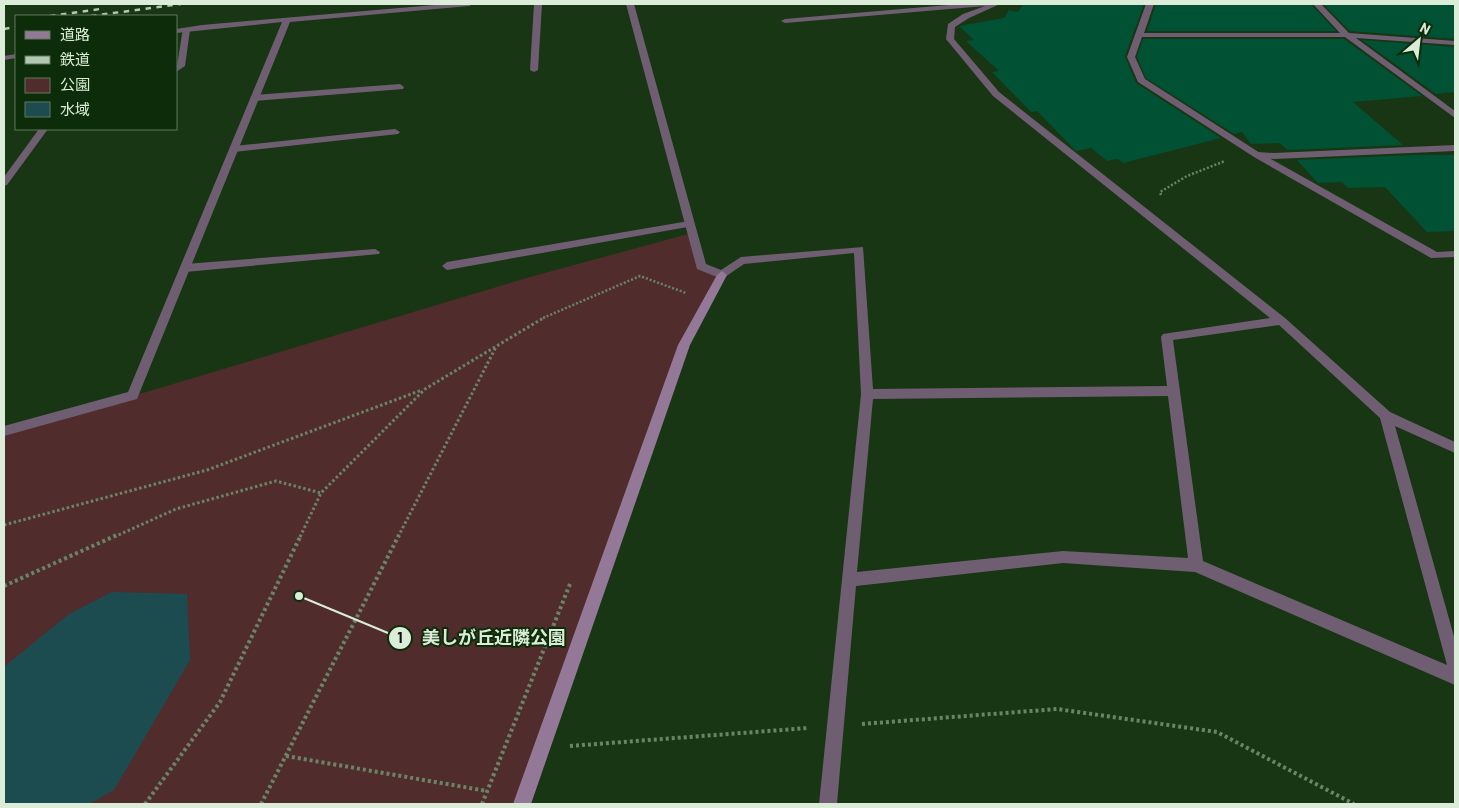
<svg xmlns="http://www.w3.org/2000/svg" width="1459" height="808" font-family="Barlow,'Noto Sans JP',sans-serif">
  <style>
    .green { fill: #502d2c }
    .water { fill: #1c4c4f }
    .building { fill: #015134 }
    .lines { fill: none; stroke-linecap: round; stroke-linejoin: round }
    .path-far2 { stroke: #6b8467; stroke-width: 2.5; stroke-dasharray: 2 2; stroke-linecap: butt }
    .path-far1 { stroke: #6b8467; stroke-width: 3; stroke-dasharray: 2.5 2.5; stroke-linecap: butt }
    .path { stroke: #6b8467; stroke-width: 4; stroke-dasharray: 3 3; stroke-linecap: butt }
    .lane { fill: #6f5e72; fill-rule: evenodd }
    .street { fill: #6f5e72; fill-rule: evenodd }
    .secondary { fill: #937898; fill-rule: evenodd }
    .rail { stroke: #b3c8b0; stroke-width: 2.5; stroke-dasharray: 5.5 5.5; stroke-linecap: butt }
    .leader { fill: none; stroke: #dbedd8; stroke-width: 2 }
    .callout-dot { fill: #dbedd8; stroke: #0d2c09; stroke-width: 2 }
    .mark-label { font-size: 15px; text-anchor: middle; font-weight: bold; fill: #111 }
    .callout-label { font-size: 18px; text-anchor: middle; font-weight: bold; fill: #dbedd8; stroke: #0d2c09; stroke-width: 4; stroke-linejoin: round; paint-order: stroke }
  </style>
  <rect width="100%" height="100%" fill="#183613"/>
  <!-- green -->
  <polygon class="green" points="692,233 701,266 722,275 684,346 648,444 522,804 4,804 4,431 133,396 530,277"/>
  <!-- water -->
  <polygon class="water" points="112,592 187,594 190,660 114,790 89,804 4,804 4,667 69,614"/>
  <!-- building -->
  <g class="building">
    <polygon points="1023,4 1144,4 1125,56 1136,83 1221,138 1123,163 1118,159 1107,161 1091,148 1076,151 1037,111 1031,112 992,72 999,71 966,41 974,40 959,26 1004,18 1009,10 1018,12"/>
    <polygon points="1156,4 1311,4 1336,31 1147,31"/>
    <polygon points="1323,4 1455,4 1455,39 1350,31"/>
    <polygon points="1143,39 1344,39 1422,96 1353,102 1403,145 1288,150 1279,143 1251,144 1242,132 1234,134 1146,78 1137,57"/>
    <polygon points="1362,40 1455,47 1455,92 1436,94"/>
    <polygon points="1414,155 1455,155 1455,231 1427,232 1385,187 1348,188 1342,182 1318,183 1297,160"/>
  </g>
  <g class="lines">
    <!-- path-far2 -->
    <g class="path-far2">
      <polyline points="1161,195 1160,192 1187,176 1225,161"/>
      <polyline points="543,318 640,276 686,293"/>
    </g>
    <!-- path-far1 -->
    <g class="path-far1">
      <polyline points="4,525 207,470 422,390"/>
      <polyline points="114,537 176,509 276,481 321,493"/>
      <polyline points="300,537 321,493 425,389 545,317"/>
      <polyline points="398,537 496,347"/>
    </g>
    <!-- path -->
    <g class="path">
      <polyline points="4,586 117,535"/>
      <polyline points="862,724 1057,709 1217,732 1354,804"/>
      <polyline points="570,746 808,728"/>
      <polyline points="286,756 487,791"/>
      <polyline points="145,804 220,702 301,535"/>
      <polyline points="261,804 399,535"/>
      <polyline points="482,804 570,584"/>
    </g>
    <!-- lane -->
    <g class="lane">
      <polygon points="534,4 542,4 538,70 534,72 530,70"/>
      <polygon points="183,28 190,30 185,66 176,72"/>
      <polygon points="400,84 404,87 403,89 254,101 250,98 254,95"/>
      <polygon points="395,129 400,132 398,134 234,152 229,149 234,146"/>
      <polygon points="1455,145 1455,151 1274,159 1257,158 1252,155 1257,152 1274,153"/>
      <polygon points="689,221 694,224 693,226 447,270 442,266 447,262"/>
      <polygon points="375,249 380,252 379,254 185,272 180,268 185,264"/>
    </g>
    <!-- street -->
    <g class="street">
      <polygon points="446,4 473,4 469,6 290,22 137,399 4,436 4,426 128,392 282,22 176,33 176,29 202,25"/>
      <path d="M626,4H634L706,264L721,270L741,257L863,247L873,389L1167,386L1161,337L1163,334L1270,318L993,96L946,39L948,24L963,14L985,6L785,23L781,21L785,19L960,4H987L986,5L1000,4L969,18L955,27L954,39L999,92L1285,318L1390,412L1455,442V453L1395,426L1455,640V685L1195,572L1063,563L856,586L837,804H819L861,394L854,253L744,264L722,279L697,269ZM1279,325L1380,418L1447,665L1203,561L1173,340ZM1168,396L1188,558L1063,551L857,572L873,399Z"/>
      <polygon points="1146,4 1154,4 1144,33 1340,33 1313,4 1321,4 1349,33 1455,41 1455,45 1356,38 1455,111 1455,118 1345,37 1142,37 1135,57 1145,79 1260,153 1437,252 1455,251 1455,257 1431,258 1254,157 1138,82 1127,57"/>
      <polygon points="16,54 16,58 4,60 4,56"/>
      <polygon points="39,129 48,129 7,185 4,186 4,177"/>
    </g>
    <!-- secondary -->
    <polygon class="secondary" points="722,271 727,275 690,345 531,804 513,804 678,345 717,275"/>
    <!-- rail -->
    <g class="rail">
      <polyline points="50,16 100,9"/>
      <polyline points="91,16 181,4"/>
      <polyline points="4,29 16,27"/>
    </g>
  </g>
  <!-- callouts -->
  <path class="leader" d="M299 596L400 638"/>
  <g class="callout-dot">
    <circle cx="299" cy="596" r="5"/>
    <circle cx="400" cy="638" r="12"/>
  </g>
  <g class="mark-label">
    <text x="400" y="643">1</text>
  </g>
  <g class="callout-label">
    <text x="494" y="644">美しが丘近隣公園</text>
  </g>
  <!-- border -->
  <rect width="1459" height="808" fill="none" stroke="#dbedd8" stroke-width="10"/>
  <!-- legend -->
  <rect x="15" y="15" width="162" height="115" fill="#0d2c09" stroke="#5f795c"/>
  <rect x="25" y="31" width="25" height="8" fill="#937898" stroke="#5f795c"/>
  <text x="60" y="40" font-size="15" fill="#dbedd8">道路</text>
  <rect x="25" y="56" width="25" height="8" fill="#b3c8b0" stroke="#5f795c"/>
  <text x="60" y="65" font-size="15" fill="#dbedd8">鉄道</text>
  <rect x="25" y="78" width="25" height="15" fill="#502d2c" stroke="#5f795c"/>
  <text x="60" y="90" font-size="15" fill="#dbedd8">公園</text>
  <rect x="25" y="102" width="25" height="15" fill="#1c4c4f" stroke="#5f795c"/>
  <text x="60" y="115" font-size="15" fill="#dbedd8">水域</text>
  <!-- north arrow -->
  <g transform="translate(1419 40) rotate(28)" stroke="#0d2c09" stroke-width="4" paint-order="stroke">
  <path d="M0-4L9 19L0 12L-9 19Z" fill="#dbedd8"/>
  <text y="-8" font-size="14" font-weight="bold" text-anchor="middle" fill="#dbedd8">N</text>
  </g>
</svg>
